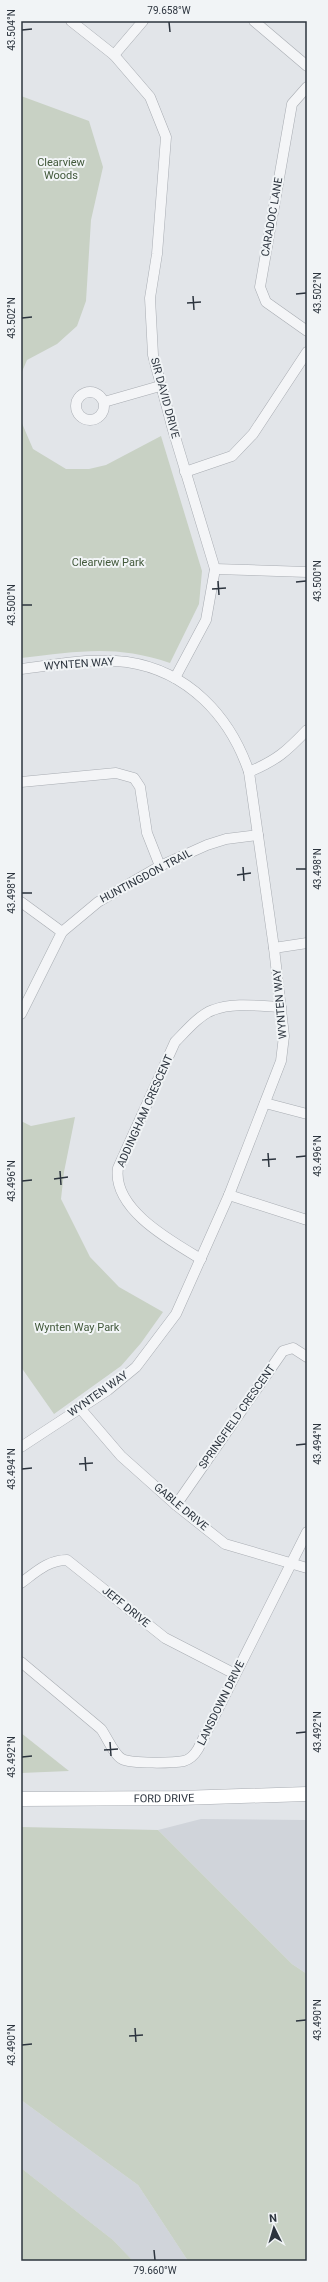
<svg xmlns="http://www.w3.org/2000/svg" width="328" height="2282" font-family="Roboto,sans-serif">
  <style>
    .built { fill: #d0d4da }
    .green { fill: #c8d1c4 }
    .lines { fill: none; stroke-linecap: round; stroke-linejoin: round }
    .street-casing { stroke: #a8acb2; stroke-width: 11 }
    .secondary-casing { stroke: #a8acb2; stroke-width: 15 }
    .street { stroke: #f4f5f7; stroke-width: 10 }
    .secondary { stroke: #fff; stroke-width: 14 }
    .ticks { fill: none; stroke: #2c343e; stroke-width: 1.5 }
    .labels { text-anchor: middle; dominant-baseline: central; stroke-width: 4; stroke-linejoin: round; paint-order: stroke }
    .park-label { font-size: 11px; fill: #42593b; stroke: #f1f4f6 }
    .street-label { font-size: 11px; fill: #2c343e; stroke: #f1f4f6 }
    .neatline { fill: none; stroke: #2c343e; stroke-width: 1.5 }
    .ticks-label { font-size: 10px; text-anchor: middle; fill: #2c343e }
  </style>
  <rect width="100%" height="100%" fill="#e2e5e9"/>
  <!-- built -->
  <g class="built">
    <polygon points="201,1819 307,1820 307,1974 292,1964 158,1830"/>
    <polygon points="21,2100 138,2185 188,2261 133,2261 113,2240 21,2168"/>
  </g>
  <!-- green -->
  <g class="green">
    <polygon points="21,96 89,121 103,167 91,220 86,301 77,326 57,344 27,360 21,374"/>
    <path d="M21,421L33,449L66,469H89L106,465L161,436L202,571L199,604L170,663C113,644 78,652 21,658Z"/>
    <polygon points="75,1117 64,1172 61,1199 90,1257 119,1287 163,1312 141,1343 121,1366 54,1414 21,1367 21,1121 31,1126"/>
    <polygon points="21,1733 69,1771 21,1773"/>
    <polygon points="21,1827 158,1830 292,1964 307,1974 307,2261 188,2261 138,2185 21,2100"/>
    <polygon points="21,2168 113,2240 133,2261 21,2261"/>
  </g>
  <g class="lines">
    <!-- street casing -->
    <g class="street-casing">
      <g id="street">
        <polyline points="71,21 114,55 150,97 166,137 157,254 150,298 153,355 173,430 215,569 206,620 175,678"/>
        <polyline points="254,21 307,66"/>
        <polyline points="114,55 143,21"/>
        <polyline points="307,87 292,104 260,287 266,302 307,331"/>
        <circle cx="90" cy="406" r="14"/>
        <polyline points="104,402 160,386"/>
        <polyline points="185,472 232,456 253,434 307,352"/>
        <polyline points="215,569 307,572"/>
        <path d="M21,669C55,665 93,657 127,662C188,671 230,716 249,772L274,948L284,1036L281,1061L229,1195L176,1314L136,1367L108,1390L21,1447"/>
        <path d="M249,772C277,760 286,752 307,730"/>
        <polyline points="21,782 116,773 134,778 140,787 147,833 160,866"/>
        <polyline points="21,902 62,932"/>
        <polyline points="274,948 307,943"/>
        <polyline points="21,1014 62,932 98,902 160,866 207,845 226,839 258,835"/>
        <polyline points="265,1103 307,1114"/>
        <polyline points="229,1195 307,1220"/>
        <path d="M201,1259C171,1241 112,1209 118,1168L175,1042C185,1032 199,1015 213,1010C233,1002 259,1006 281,1007"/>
        <polyline points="79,1407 121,1456 176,1505 225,1544 307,1568"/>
        <polyline points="176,1505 283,1351 293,1348 307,1357"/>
        <path d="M21,1583C36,1572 48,1560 67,1560L165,1638L235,1674"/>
        <path d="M21,1662L101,1729C107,1737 114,1755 122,1759C132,1764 173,1763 184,1761C191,1759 195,1754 198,1749L307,1532"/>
      </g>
    </g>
    <!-- secondary casing -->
    <g class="secondary-casing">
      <g id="secondary">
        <path id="s1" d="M21,1799L180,1798L307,1794"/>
      </g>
    </g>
    <!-- street -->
    <use href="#street" class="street"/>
    <!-- secondary -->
    <use href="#secondary" class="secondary"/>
  </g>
  <!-- ticks -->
  <path class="ticks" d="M169,22L170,32M22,30L32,29M296,294L306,293M193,296L194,310M187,303L201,302M22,318L32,317M218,581L219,595M296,582L306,581M212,589L226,588M22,605H32M243,867L244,881M296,869H306M237,875L251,873M22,893H32M268,1153L269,1167M296,1157L306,1156M262,1160L276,1159M60,1171L61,1185M54,1179L68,1177M22,1181L32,1180M296,1445L306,1444M85,1457L86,1471M79,1464L93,1463M22,1469L32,1468M296,1733L306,1732M110,1742L111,1756M104,1750L118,1749M22,1757L32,1756M296,2021L306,2020M135,2028L136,2042M129,2036L143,2035M22,2045L32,2044M154,2250L155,2260"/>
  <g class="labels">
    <!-- park labels -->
    <g class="park-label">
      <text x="61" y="162">Clearview<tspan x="61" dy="13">Woods</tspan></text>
      <text x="108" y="562">Clearview Park</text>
      <text x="77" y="1327">Wynten Way Park</text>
    </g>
    <!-- street labels -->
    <g class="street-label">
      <text transform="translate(272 217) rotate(-80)">CARADOC LANE</text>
      <text transform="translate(165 398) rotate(75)">SIR DAVID DRIVE</text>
      <text transform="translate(79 664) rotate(-4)">WYNTEN WAY</text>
      <text transform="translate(146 876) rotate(-28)">HUNTINGDON TRAIL</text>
      <text transform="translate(280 1004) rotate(-95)">WYNTEN WAY</text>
      <text transform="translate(145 1111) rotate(-66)">ADDINGHAM CRESCENT</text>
      <text transform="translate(98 1394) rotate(-35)">WYNTEN WAY</text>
      <text transform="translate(237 1417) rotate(-55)">SPRINGFIELD CRESCENT</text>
      <text transform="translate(181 1507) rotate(40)">GABLE DRIVE</text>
      <text transform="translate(126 1607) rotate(39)">JEFF DRIVE</text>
      <text transform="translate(221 1703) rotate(-64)">LANSDOWN DRIVE</text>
      <text stroke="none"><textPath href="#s1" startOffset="143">FORD DRIVE</textPath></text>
    </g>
  </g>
  <!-- border -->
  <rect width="328" height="2282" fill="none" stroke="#f1f4f6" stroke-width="44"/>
  <!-- north arrow -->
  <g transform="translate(274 2228) rotate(355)" stroke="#f1f4f6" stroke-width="3" paint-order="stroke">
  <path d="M0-3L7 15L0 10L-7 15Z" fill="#2c343e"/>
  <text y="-6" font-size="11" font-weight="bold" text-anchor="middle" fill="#2c343e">N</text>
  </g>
  <rect x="22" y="22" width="284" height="2238" class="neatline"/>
  <g class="ticks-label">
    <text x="169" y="14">79.658°W</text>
    <text transform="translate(11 30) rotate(-90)" y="4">43.504°N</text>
    <text transform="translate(317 293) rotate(-90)" y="4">43.502°N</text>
    <text transform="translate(11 318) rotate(-90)" y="4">43.502°N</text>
    <text transform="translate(317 581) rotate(-90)" y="4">43.500°N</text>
    <text transform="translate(11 605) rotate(-90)" y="4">43.500°N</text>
    <text transform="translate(317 869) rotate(-90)" y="4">43.498°N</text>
    <text transform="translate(11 893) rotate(-90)" y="4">43.498°N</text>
    <text transform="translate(317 1156) rotate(-90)" y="4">43.496°N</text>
    <text transform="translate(11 1181) rotate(-90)" y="4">43.496°N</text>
    <text transform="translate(317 1444) rotate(-90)" y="4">43.494°N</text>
    <text transform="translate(11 1469) rotate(-90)" y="4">43.494°N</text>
    <text transform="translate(317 1732) rotate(-90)" y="4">43.492°N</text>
    <text transform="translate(11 1757) rotate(-90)" y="4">43.492°N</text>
    <text transform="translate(317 2020) rotate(-90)" y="4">43.490°N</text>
    <text transform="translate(11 2045) rotate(-90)" y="4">43.490°N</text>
    <text x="155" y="2274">79.660°W</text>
  </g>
</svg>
